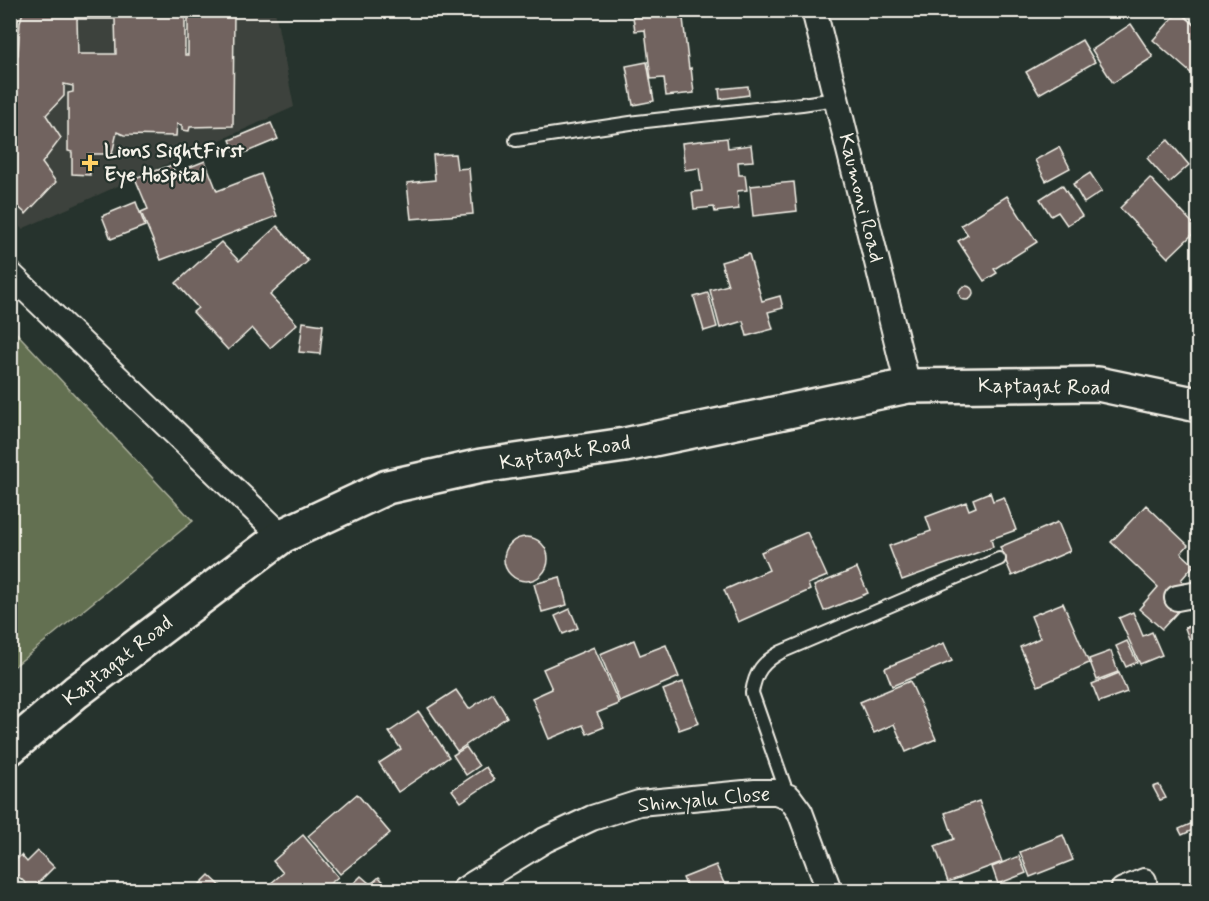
<svg xmlns="http://www.w3.org/2000/svg" width="1209" height="901" font-family="Mynerve,sans-serif">
  <style>
    .built { fill: #3c423c }
    .green { fill: #637051; stroke: #acb09c; stroke-width: 1.5 }
    .building { fill: #71645f; stroke: #f4f1e8; stroke-width: 1.5; fill-rule: evenodd }
    .lines { fill: none; stroke-linecap: round; stroke-linejoin: round }
    .lane-casing { stroke: #f4f1e8; stroke-width: 16 }
    .street-casing { stroke: #f4f1e8; stroke-width: 28 }
    .secondary-casing { stroke: #f4f1e8; stroke-width: 38 }
    .lane { stroke: #26332d; stroke-width: 12 }
    .street { stroke: #26332d; stroke-width: 24 }
    .secondary { stroke: #26332d; stroke-width: 33 }
    .poi-dot { fill: #ffd166; stroke: #26332d; stroke-width: 2 }
    .labels { text-anchor: middle; dominant-baseline: central; stroke-width: 4.5; stroke-linejoin: round; paint-order: stroke }
    .poi-label { font-size: 21px; font-weight: bold; fill: #f4f1e8; stroke: #26332d; text-anchor: start }
    .street-label { font-size: 21px; fill: #f4f1e8; stroke: #26332d }
  </style>
  <rect width="100%" height="100%" fill="#26332d"/>
  <filter id="ink" filterUnits="userSpaceOnUse"><feTurbulence type="fractalNoise" baseFrequency=".0167" numOctaves="2"/><feDisplacementMap in="SourceGraphic" scale="12" xChannelSelector="R" yChannelSelector="G"/><feConvolveMatrix kernelMatrix="1 2 1 2 8 2 1 2 1" color-interpolation-filters="sRGB"/></filter>
  <g filter="url(#ink)">
    <!-- built -->
    <polygon class="built" points="11,11 275,11 294,107 22,229 11,218"/>
    <!-- green -->
    <polygon class="green" points="11,327 193,521 11,669"/>
    <!-- building -->
    <g class="building">
      <path d="M21,10H185V55H188V10H234L233,126L190,127L189,131L182,130V125L177,124L176,136L124,135L117,132L112,154H88L90,175L72,174V152L68,151V93L73,92V86L64,84V96L46,115L61,138L42,163L56,182L26,214L10,199V63L18,55L20,22L23,12ZM77,19H115L116,54H78Z"/>
      <polygon points="632,10 682,10 689,69 691,68 694,93 666,96 664,78 651,79 645,30 635,31"/>
      <polygon points="1179,11 1198,28 1198,68 1193,75 1153,40"/>
      <polygon points="1131,24 1153,57 1113,83 1092,50"/>
      <polygon points="1082,40 1095,62 1039,94 1026,72"/>
      <polygon points="647,62 654,101 633,105 626,66"/>
      <polygon points="748,86 749,95 720,99 719,89"/>
      <polygon points="271,123 278,139 237,156 230,140"/>
      <polygon points="727,138 728,148 751,145 753,161 738,162 739,175 745,175 747,190 737,191 739,209 715,212 714,207 694,209 692,192 702,191 699,168 685,170 682,143"/>
      <polygon points="1168,140 1189,165 1169,183 1147,158"/>
      <polygon points="1059,147 1070,168 1046,181 1035,160"/>
      <polygon points="455,154 457,169 469,168 473,214 411,219 407,183 435,180 433,155"/>
      <polygon points="205,161 217,191 261,174 277,216 161,260 141,212 148,209 135,178 172,165 175,173"/>
      <polygon points="1090,173 1102,191 1084,203 1073,184"/>
      <polygon points="1150,178 1198,229 1168,258 1120,208"/>
      <polygon points="794,182 797,211 753,216 750,186"/>
      <polygon points="1062,185 1082,216 1067,225 1058,212 1051,216 1040,199"/>
      <polygon points="1007,196 1037,242 994,269 997,273 984,281 958,241 968,235 961,225"/>
      <polygon points="136,202 145,226 111,239 102,216"/>
      <polygon points="277,226 308,261 270,295 297,324 270,348 252,328 228,350 193,312 198,308 176,283 221,242 239,261"/>
      <polygon points="749,254 762,301 780,296 783,308 768,312 773,329 747,336 743,321 720,328 710,290 728,285 721,262"/>
      <circle cx="966" cy="293" r="7"/>
      <polygon points="708,293 717,327 704,331 694,297"/>
      <polygon points="303,322 323,325 320,354 299,352"/>
      <polygon points="990,492 993,501 1004,497 1016,530 991,539 993,547 902,580 889,546 931,531 926,517 966,502 969,510 976,507 973,499"/>
      <polygon points="1146,505 1188,545 1181,553 1194,565 1181,580 1195,593 1162,629 1139,609 1158,587 1111,542"/>
      <polygon points="1058,522 1070,551 1012,576 1000,547"/>
      <polygon points="807,532 827,576 808,584 810,590 738,622 724,590 769,570 761,552"/>
      <circle cx="526" cy="559" r="22"/>
      <polygon points="857,568 868,593 824,611 814,586"/>
      <polygon points="560,577 567,605 542,612 534,584"/>
      <polygon points="1063,603 1089,663 1038,686 1020,647 1040,638 1031,616"/>
      <polygon points="570,609 578,628 563,634 555,616"/>
      <polygon points="1133,612 1143,636 1152,632 1162,655 1140,664 1119,618"/>
      <polygon points="1198,622 1198,635 1189,639 1185,628"/>
      <polygon points="634,640 640,655 666,645 679,677 620,702 600,654"/>
      <polygon points="1127,641 1137,662 1126,667 1116,646"/>
      <polygon points="944,643 952,661 892,686 885,668"/>
      <polygon points="594,647 619,704 597,713 604,727 587,734 583,725 549,739 532,698 552,689 543,669"/>
      <polygon points="1111,651 1118,672 1097,680 1089,659"/>
      <polygon points="1119,673 1127,692 1099,702 1092,684"/>
      <polygon points="910,681 936,739 906,752 894,724 874,733 860,702"/>
      <polygon points="683,682 699,723 679,730 663,690"/>
      <polygon points="456,690 469,709 493,693 507,717 457,751 428,708"/>
      <polygon points="419,712 449,757 398,792 379,763 401,749 389,732"/>
      <polygon points="466,747 479,766 466,775 453,755"/>
      <polygon points="486,767 494,780 461,802 452,790"/>
      <polygon points="1159,785 1166,798 1160,800 1153,787"/>
      <polygon points="357,794 390,833 340,874 308,836"/>
      <polygon points="979,801 1002,862 948,882 935,846 954,839 945,813"/>
      <polygon points="1195,822 1197,828 1182,835 1179,829"/>
      <polygon points="303,835 338,877 322,890 263,890 283,873 273,861"/>
      <polygon points="1063,835 1073,860 1030,877 1020,852"/>
      <polygon points="38,851 54,867 32,889 10,869 10,866 21,855 27,862"/>
      <polygon points="1019,856 1026,873 998,884 992,867"/>
      <polygon points="716,865 727,890 688,890 683,878"/>
      <polygon points="209,875 225,890 194,890"/>
      <polygon points="361,876 369,883 361,890 351,890 349,888"/>
      <polygon points="379,877 389,888 387,890 364,890"/>
    </g>
    <g class="lines">
      <!-- lane casing -->
      <g class="lane-casing">
        <g id="lane">
          <polyline points="516,140 637,122 802,104 836,99"/>
          <path d="M788,796L752,693C755,672 763,662 781,652L999,559"/>
        </g>
      </g>
      <!-- street casing -->
      <g class="street-casing">
        <g id="street">
          <polyline points="814,10 908,386"/>
          <polyline points="10,274 282,536"/>
          <polyline points="1177,598 1198,594"/>
          <polyline points="464,890 473,884 545,840 592,818 639,803 755,792 776,792 789,797 800,812 829,890"/>
          <polyline points="1123,890 1144,881"/>
        </g>
      </g>
      <!-- secondary casing -->
      <g class="secondary-casing">
        <polyline id="secondary" points="10,748 76,692 282,536 387,487 481,466 625,445 908,386 1098,384 1198,405"/>
      </g>
      <!-- lane -->
      <use href="#lane" class="lane"/>
      <!-- street -->
      <use href="#street" class="street"/>
      <!-- secondary -->
      <use href="#secondary" class="secondary"/>
    </g>
  </g>
  <!-- markers -->
  <path class="poi-dot" d="M87 154h6v6h6v6h-6v6h-6v-6h-6v-6h6z"/>
  <g class="labels">
    <!-- poi labels -->
    <g class="poi-label">
      <text x="104" y="151">Lions SightFirst<tspan x="104" dy="24">Eye Hospital</tspan></text>
    </g>
    <!-- street labels -->
    <g class="street-label">
      <text transform="translate(861 198) rotate(76)">Kaumoni Road</text>
      <text transform="translate(1044 387) rotate(1)">Kaptagat Road</text>
      <text transform="translate(565 453) rotate(-9)">Kaptagat Road</text>
      <text transform="translate(118 661) rotate(-38)">Kaptagat Road</text>
      <text transform="translate(704 800) rotate(-5)">Shinyalu Close</text>
    </g>
  </g>
  <!-- margin -->
  <rect width="1209" height="901" fill="none" stroke="#26332d" stroke-width="36"/>
  <rect x="18" y="18" width="1173" height="865" fill="none" stroke="#f4f1e8" stroke-width="2" filter="url(#ink)"/>
</svg>
